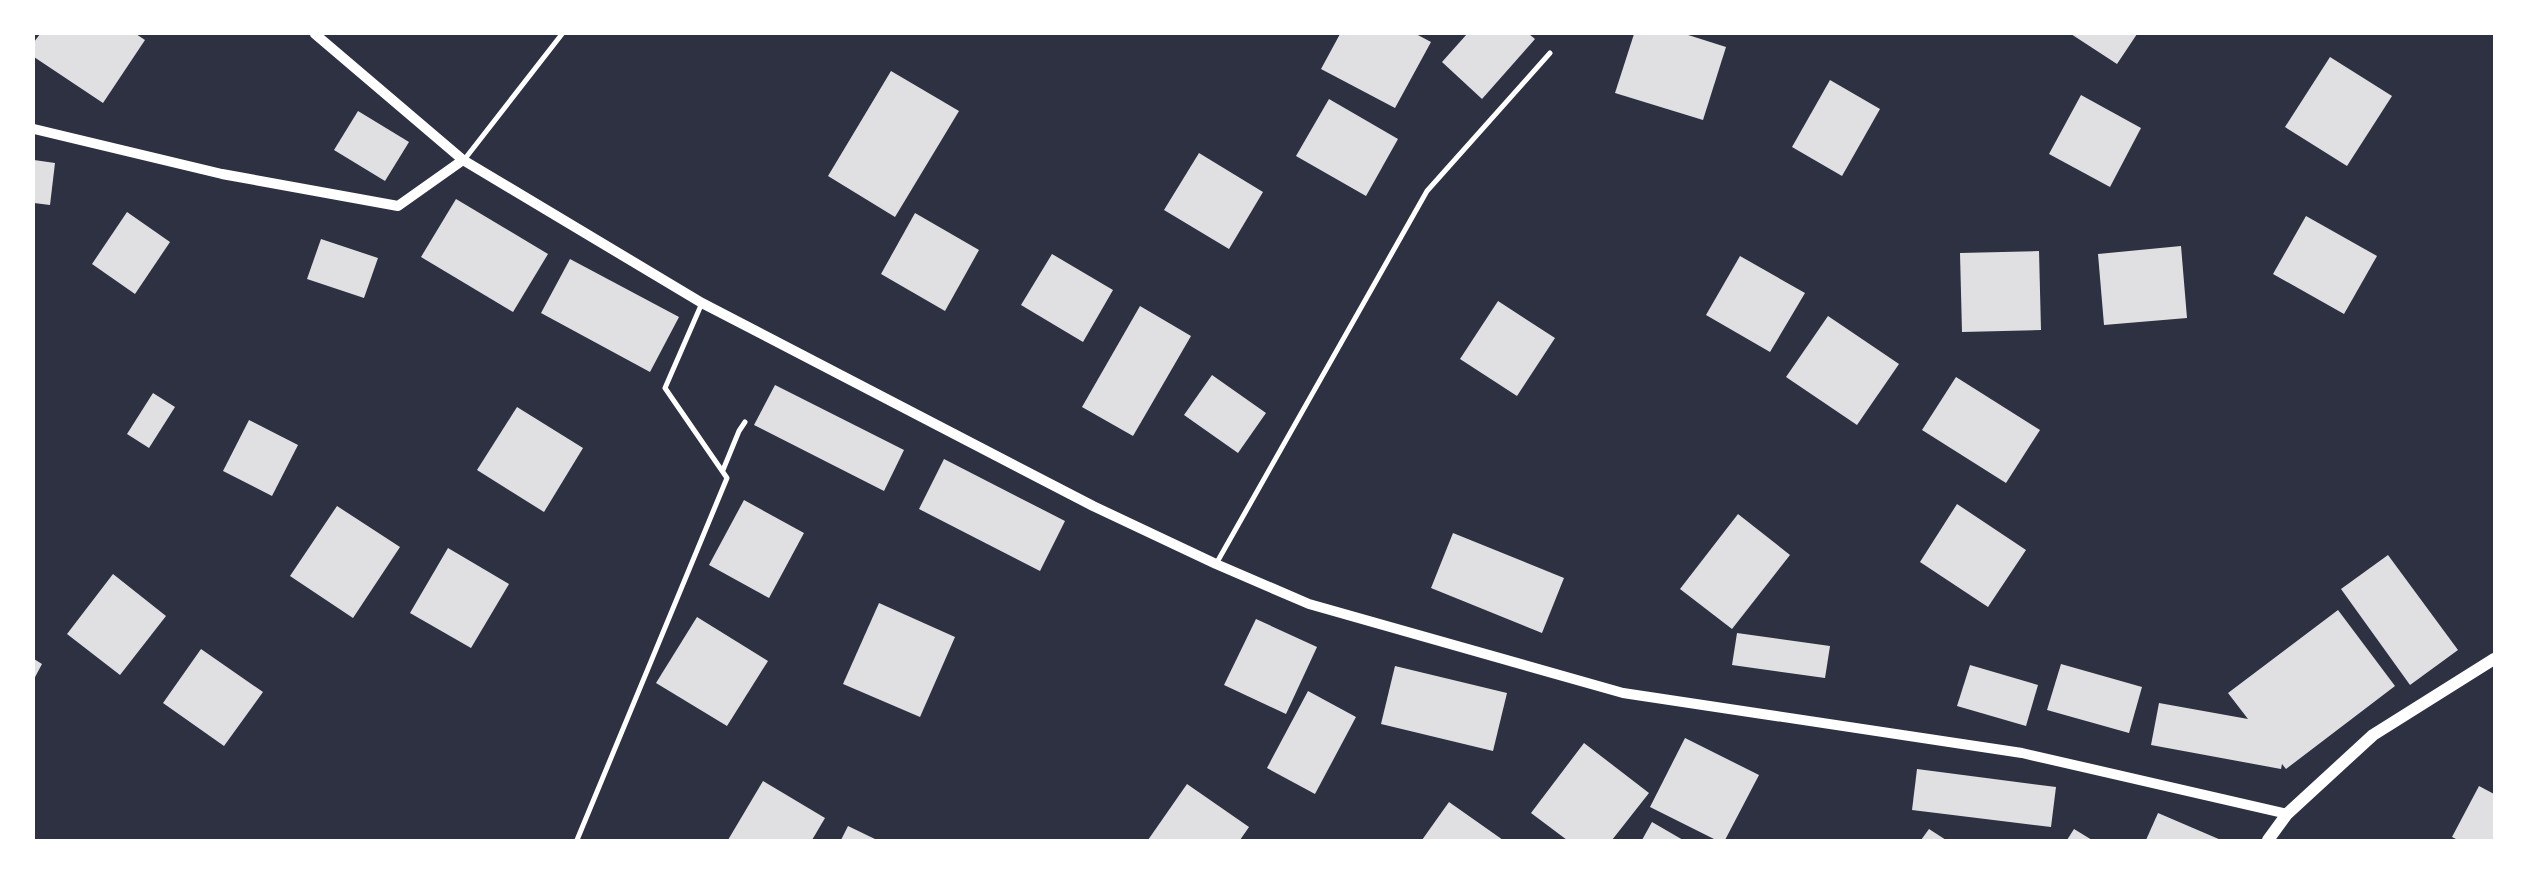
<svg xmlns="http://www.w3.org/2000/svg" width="2528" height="874" font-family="'IBM Plex Sans',sans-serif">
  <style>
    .building { fill: #e0e0e3 }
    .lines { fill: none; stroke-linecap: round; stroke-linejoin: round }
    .minor { stroke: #fff; stroke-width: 5 }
    .secondary { stroke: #fff; stroke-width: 10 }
    .primary { stroke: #fff; stroke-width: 12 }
  </style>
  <rect width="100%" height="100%" fill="#2d3142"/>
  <!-- building -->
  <g class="building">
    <polygon points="40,34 136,34 145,40 103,103 34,57 34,42"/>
    <polygon points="1340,34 1416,34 1431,42 1395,108 1321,69"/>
    <polygon points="1467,34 1529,34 1535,39 1482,99 1442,62"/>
    <polygon points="1634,34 1685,34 1726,47 1703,120 1615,93"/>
    <polygon points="2071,34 2137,34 2117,64"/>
    <polygon points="2330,57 2392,96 2347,166 2285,127"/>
    <polygon points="891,71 959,111 895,217 828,176"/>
    <polygon points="1830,80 1880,109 1842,176 1792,147"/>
    <polygon points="2081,95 2141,128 2110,187 2049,154"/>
    <polygon points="1329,99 1398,139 1366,196 1296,156"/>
    <polygon points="358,111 409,142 385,181 334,150"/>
    <polygon points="1199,153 1263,192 1229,249 1164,210"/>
    <polygon points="34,160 55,163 50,205 34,203"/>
    <polygon points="456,199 548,254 513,312 421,257"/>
    <polygon points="127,212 170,242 135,294 92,264"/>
    <polygon points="915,213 979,250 945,311 881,274"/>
    <polygon points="2306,216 2377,256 2344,314 2273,274"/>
    <polygon points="321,239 378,258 364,298 307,279"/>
    <polygon points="2181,246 2187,318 2104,325 2098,254"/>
    <polygon points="2039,251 2041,330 1962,332 1960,253"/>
    <polygon points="1052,254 1113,290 1083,342 1021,305"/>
    <polygon points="1740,256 1805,293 1770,352 1706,315"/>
    <polygon points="570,259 679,317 650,372 541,313"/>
    <polygon points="1498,301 1555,338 1517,396 1460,359"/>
    <polygon points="1140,306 1191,336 1133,436 1082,407"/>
    <polygon points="1828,316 1899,364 1857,425 1786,377"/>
    <polygon points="1212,375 1266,413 1238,453 1184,415"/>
    <polygon points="1956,377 2040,430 2006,483 1922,430"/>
    <polygon points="775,385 904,450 884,491 754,425"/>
    <polygon points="153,393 175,407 149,448 127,434"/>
    <polygon points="517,407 583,448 544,512 477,470"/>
    <polygon points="249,420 298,445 272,496 223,471"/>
    <polygon points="944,459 1065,521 1040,571 919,509"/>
    <polygon points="744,500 804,533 769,598 709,565"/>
    <polygon points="1957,504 2026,550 1988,607 1920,562"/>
    <polygon points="337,506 400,547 353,618 290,576"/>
    <polygon points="1738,514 1790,555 1732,629 1680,589"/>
    <polygon points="1453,533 1564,578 1542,633 1431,588"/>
    <polygon points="448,548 509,584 471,648 410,613"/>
    <polygon points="2388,555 2458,650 2410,685 2341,589"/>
    <polygon points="113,574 166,616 120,675 67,634"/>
    <polygon points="879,603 955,637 920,717 843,684"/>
    <polygon points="2338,610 2395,686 2286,769 2282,764 2281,769 2151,745 2159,703 2248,719 2228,693"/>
    <polygon points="697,617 768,661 727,726 656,683"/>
    <polygon points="1256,619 1317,647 1286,714 1224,685"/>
    <polygon points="1737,633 1830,646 1825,678 1732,665"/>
    <polygon points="201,649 263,692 224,746 163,703"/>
    <polygon points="34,659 42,664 34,679"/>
    <polygon points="2061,664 2142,687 2129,733 2047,710"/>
    <polygon points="1970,665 2038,685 2026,726 1957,706"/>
    <polygon points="1395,666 1507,693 1493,751 1381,724"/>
    <polygon points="1308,691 1356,717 1315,794 1267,768"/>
    <polygon points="1685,738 1759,775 1725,840 1716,840 1650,807"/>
    <polygon points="1584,743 1649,793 1612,840 1567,840 1531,813"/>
    <polygon points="1917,769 2056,787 2051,827 1912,810"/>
    <polygon points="763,781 825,818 812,840 728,840"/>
    <polygon points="1187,784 1249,827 1240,840 1148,840"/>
    <polygon points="2479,786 2494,794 2494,840 2458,840 2452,837"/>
    <polygon points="1449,802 1503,840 1422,840"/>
    <polygon points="2158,813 2221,840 2146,840"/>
    <polygon points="1652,822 1683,840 1642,840"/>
    <polygon points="848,826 877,840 841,840"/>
    <polygon points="1929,829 1946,840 1921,840"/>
    <polygon points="2074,829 2092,840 2067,840"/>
  </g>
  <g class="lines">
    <!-- minor -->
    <g class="minor">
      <polyline points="464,160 562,34"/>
      <polyline points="723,470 739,431 745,422"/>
      <polyline points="1216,564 1427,191 1550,53"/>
      <polyline points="577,840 727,478 665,388 702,303"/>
    </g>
    <!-- secondary -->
    <g class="secondary">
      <polyline points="315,34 463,160 702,303 1093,506 1216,564 1309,604 1623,693 2022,753 2287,814"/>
      <polyline points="34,129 222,174 398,206 463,160"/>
    </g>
    <!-- primary -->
    <polyline class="primary" points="2268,840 2287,814 2373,735 2494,659"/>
  </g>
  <!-- border -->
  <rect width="2528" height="874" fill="none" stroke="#ffffff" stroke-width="70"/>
</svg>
